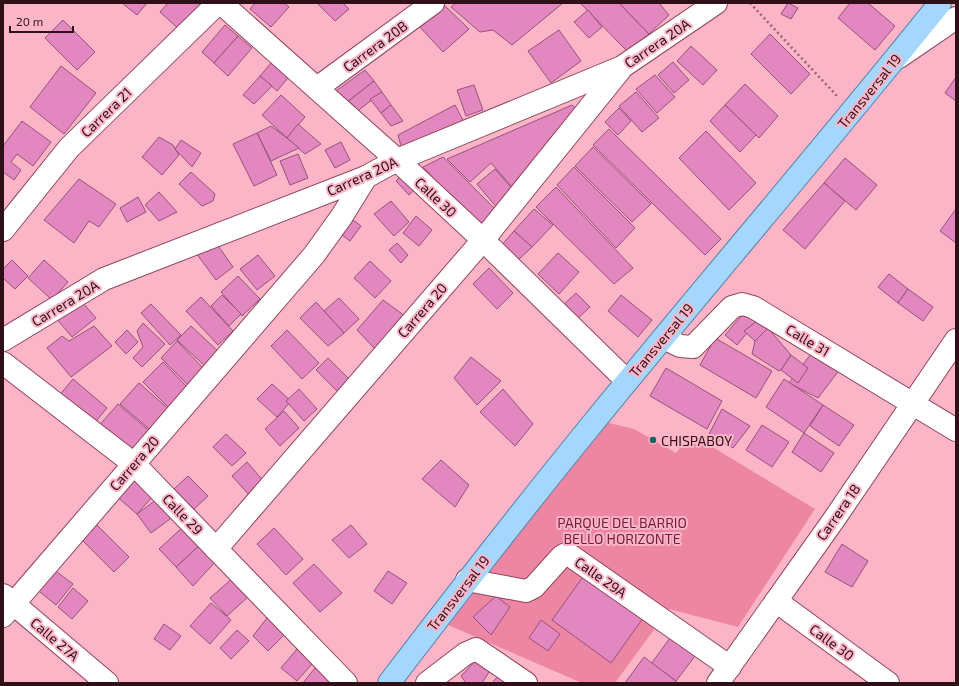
<svg xmlns="http://www.w3.org/2000/svg" width="959" height="686" font-family="'Exo 2',sans-serif">
  <style>
    .green { fill: #ec86a2 }
    .building { fill: #e287c0; stroke: #95527c }
    .lines { fill: none; stroke-linecap: round; stroke-linejoin: round }
    .minor-casing { stroke: #91465c; stroke-width: 24 }
    .primary-casing { stroke: #5580ad; stroke-width: 24 }
    .path { stroke: #956370; stroke-width: 2.5; stroke-dasharray: 2 3; stroke-linecap: butt }
    .minor { stroke: #fff; stroke-width: 22 }
    .primary { stroke: #a5d7fd; stroke-width: 22 }
    .poi-dot { fill: #1a645b; stroke: #fbb5c6; stroke-width: 1.5 }
    .labels { text-anchor: middle; dominant-baseline: central; stroke-width: 4; stroke-linejoin: round; paint-order: stroke }
    .street-label { font-size: 14px; fill: #2f1019; stroke: #fbb5c6 }
    .poi-label { font-size: 14px; fill: #2f1019; stroke: #fbb5c6; text-anchor: start }
    .park-label { font-size: 14px; fill: #761a3d; stroke: #fbb5c6 }
  </style>
  <rect width="100%" height="100%" fill="#fbb5c6"/>
  <!-- green -->
  <polygon class="green" points="592,419 634,429 676,453 691,434 815,509 738,627 669,609 615,683 582,683 432,618"/>
  <!-- building -->
  <g class="building">
    <polygon points="122,3 147,3 137,15"/>
    <polygon points="168,3 201,3 204,5 181,31 160,12"/>
    <polygon points="255,3 284,3 289,7 271,27 250,9"/>
    <polygon points="317,3 343,3 349,9 335,21"/>
    <polygon points="456,3 563,3 512,45 493,30 480,32 451,7"/>
    <polygon points="580,3 619,3 649,34 627,51"/>
    <polygon points="619,3 659,3 669,15 649,34"/>
    <polygon points="788,3 798,8 791,19 781,14"/>
    <polygon points="850,3 868,3 895,26 875,50 838,18"/>
    <polygon points="444,5 469,29 443,52 419,26"/>
    <polygon points="588,10 602,27 589,38 574,22"/>
    <polygon points="63,20 95,52 77,70 45,38"/>
    <polygon points="225,25 238,36 214,63 202,52"/>
    <polygon points="559,30 581,61 551,83 528,51"/>
    <polygon points="770,34 810,74 791,94 751,54"/>
    <polygon points="238,36 252,48 228,76 214,63"/>
    <polygon points="691,46 717,70 703,85 677,61"/>
    <polygon points="673,62 689,80 674,93 658,75"/>
    <polygon points="271,63 288,78 277,91 260,76"/>
    <polygon points="61,66 96,93 64,134 30,107"/>
    <polygon points="365,70 374,81 346,103 336,91"/>
    <polygon points="655,75 675,97 657,113 636,89"/>
    <polygon points="260,76 272,86 254,104 243,95"/>
    <polygon points="956,77 956,101 945,93"/>
    <polygon points="374,81 382,92 355,113 346,103"/>
    <polygon points="745,84 778,116 759,138 756,135 725,105"/>
    <polygon points="474,85 483,110 466,116 457,90"/>
    <polygon points="382,92 391,105 381,113 370,99"/>
    <polygon points="636,92 659,118 642,132 619,106"/>
    <polygon points="281,95 305,117 287,138 262,115"/>
    <polygon points="391,105 403,121 391,126 381,113"/>
    <polygon points="455,105 466,126 403,153 398,135"/>
    <polygon points="572,105 580,112 512,187 491,163 470,182 447,159"/>
    <polygon points="725,105 756,135 740,152 710,121"/>
    <polygon points="619,108 631,121 618,135 605,122"/>
    <polygon points="22,121 51,142 33,166 17,154 11,162 21,170 14,180 3,172 3,146"/>
    <polygon points="298,124 321,144 305,154 287,138"/>
    <polygon points="271,126 287,138 299,148 271,161 257,133"/>
    <polygon points="609,129 721,239 705,255 593,145"/>
    <polygon points="706,131 756,183 729,210 679,158"/>
    <polygon points="257,133 277,175 254,186 233,144"/>
    <polygon points="159,137 173,145 179,155 162,175 142,157"/>
    <polygon points="181,140 201,153 192,167 175,149"/>
    <polygon points="341,142 350,160 335,168 325,150"/>
    <polygon points="593,147 651,204 632,222 575,166"/>
    <polygon points="298,154 308,178 290,185 280,161"/>
    <polygon points="443,157 496,210 479,227 423,167"/>
    <polygon points="845,158 877,185 856,210 824,183"/>
    <polygon points="574,167 635,228 616,248 557,185"/>
    <polygon points="495,169 516,193 498,209 477,184"/>
    <polygon points="191,172 215,194 213,201 202,206 179,184"/>
    <polygon points="404,173 417,187 409,195 396,181"/>
    <polygon points="79,179 116,204 99,227 89,221 74,243 44,220"/>
    <polygon points="824,183 845,201 805,249 783,230"/>
    <polygon points="556,187 633,268 614,284 536,207"/>
    <polygon points="159,192 177,212 159,221 145,205"/>
    <polygon points="138,197 146,212 127,222 120,208"/>
    <polygon points="391,201 409,222 394,236 374,214"/>
    <polygon points="534,209 553,225 532,247 514,231"/>
    <polygon points="956,209 956,243 940,231"/>
    <polygon points="416,216 432,230 419,246 403,233"/>
    <polygon points="353,220 361,226 350,241 342,235"/>
    <polygon points="514,231 532,247 516,262 500,247"/>
    <polygon points="214,240 233,267 216,280 196,253"/>
    <polygon points="397,243 408,255 401,263 389,250"/>
    <polygon points="558,253 579,272 559,294 538,274"/>
    <polygon points="258,255 275,276 257,290 240,269"/>
    <polygon points="12,260 28,276 15,289 3,278 3,269"/>
    <polygon points="44,260 68,282 52,300 28,278"/>
    <polygon points="370,261 391,281 375,298 354,278"/>
    <polygon points="489,268 513,293 497,309 473,284"/>
    <polygon points="889,274 908,289 898,303 878,287"/>
    <polygon points="238,276 260,299 242,316 221,292"/>
    <polygon points="908,289 933,307 923,321 898,303"/>
    <polygon points="576,293 590,307 576,320 562,306"/>
    <polygon points="222,295 241,314 229,326 211,306"/>
    <polygon points="621,295 652,320 638,337 608,311"/>
    <polygon points="201,297 233,331 218,345 186,311"/>
    <polygon points="339,298 359,319 344,333 324,311"/>
    <polygon points="383,300 405,316 375,349 357,330"/>
    <polygon points="316,302 344,333 328,346 300,318"/>
    <polygon points="83,303 96,318 72,337 55,317"/>
    <polygon points="151,304 181,335 170,345 141,313"/>
    <polygon points="743,314 758,320 737,345 725,335"/>
    <polygon points="758,320 768,328 755,341 744,331"/>
    <polygon points="143,323 165,344 142,367 133,358 143,347 137,331"/>
    <polygon points="94,326 112,346 71,377 47,348 62,336 69,341"/>
    <polygon points="191,326 221,354 207,368 177,340"/>
    <polygon points="768,328 791,355 781,370 779,371 752,354 755,341"/>
    <polygon points="127,330 138,342 126,354 115,342"/>
    <polygon points="287,330 319,363 302,379 271,346"/>
    <polygon points="715,338 772,371 756,398 700,365"/>
    <polygon points="177,341 205,370 190,387 161,358"/>
    <polygon points="811,354 840,369 818,398 789,383"/>
    <polygon points="791,355 808,368 798,383 781,370"/>
    <polygon points="471,357 501,381 477,405 454,378"/>
    <polygon points="328,358 350,380 338,392 316,370"/>
    <polygon points="163,362 192,392 172,411 143,382"/>
    <polygon points="666,368 722,401 707,429 650,396"/>
    <polygon points="73,379 107,408 92,426 58,397"/>
    <polygon points="784,379 823,405 804,433 766,407"/>
    <polygon points="139,383 172,412 154,433 120,404"/>
    <polygon points="272,384 291,401 277,417 257,399"/>
    <polygon points="299,389 317,409 304,421 286,401"/>
    <polygon points="503,389 533,424 515,446 480,412"/>
    <polygon points="118,404 153,434 131,461 95,430"/>
    <polygon points="823,405 854,425 839,446 810,426"/>
    <polygon points="722,409 750,426 733,448 709,434"/>
    <polygon points="284,411 299,428 280,446 265,429"/>
    <polygon points="762,425 789,442 772,467 746,450"/>
    <polygon points="804,433 834,453 821,472 792,452"/>
    <polygon points="226,434 246,453 232,466 213,447"/>
    <polygon points="441,460 469,485 455,507 422,479"/>
    <polygon points="247,462 266,484 251,497 232,476"/>
    <polygon points="137,475 155,494 137,514 116,496"/>
    <polygon points="188,476 208,496 194,509 174,489"/>
    <polygon points="160,497 174,516 151,533 137,514"/>
    <polygon points="93,521 129,557 114,572 78,536"/>
    <polygon points="351,525 367,544 349,558 332,540"/>
    <polygon points="184,526 201,544 176,567 159,549"/>
    <polygon points="274,528 303,559 286,575 257,544"/>
    <polygon points="201,544 217,560 193,586 176,567"/>
    <polygon points="842,544 868,561 852,587 825,572"/>
    <polygon points="314,564 342,593 320,612 293,583"/>
    <polygon points="53,569 73,584 56,605 35,588"/>
    <polygon points="388,571 407,583 392,604 374,591"/>
    <polygon points="585,574 648,611 611,663 552,620"/>
    <polygon points="234,577 250,595 227,616 210,598"/>
    <polygon points="73,588 88,601 72,619 58,607"/>
    <polygon points="496,596 510,607 491,635 473,617"/>
    <polygon points="211,603 231,620 210,644 190,626"/>
    <polygon points="267,618 284,635 268,651 253,636"/>
    <polygon points="541,620 560,634 548,651 529,638"/>
    <polygon points="164,624 181,636 170,650 154,639"/>
    <polygon points="237,630 249,641 231,659 220,648"/>
    <polygon points="670,638 695,656 676,681 664,672 663,674 651,664"/>
    <polygon points="297,649 312,664 297,681 281,668"/>
    <polygon points="644,657 676,681 677,683 625,683"/>
    <polygon points="476,660 493,666 482,683 466,683 461,676"/>
    <polygon points="318,664 337,683 303,683"/>
    <polygon points="502,671 514,683 492,683"/>
  </g>
  <g class="lines">
    <!-- minor casing -->
    <g class="minor-casing">
      <g id="minor">
        <polyline points="221,3 397,160 483,240 627,381"/>
        <polyline points="899,57 956,18"/>
        <polyline points="317,88 433,3"/>
        <polyline points="3,230 69,148 218,3"/>
        <polyline points="664,338 680,346 693,347 732,307 742,304 753,307 956,430"/>
        <polyline points="3,340 104,279 366,177 397,160 622,67 716,3"/>
        <polyline points="3,363 134,464 346,683"/>
        <polyline points="216,549 483,240 620,70"/>
        <polyline points="467,580 526,591 534,587 561,557 566,554 571,556 730,667"/>
        <polyline points="3,595 107,683"/>
        <polyline points="776,601 888,683"/>
        <polyline points="3,616 314,255 342,216 366,177"/>
        <polyline points="427,683 465,654 476,649 526,683"/>
        <polyline points="718,683 835,518 956,340"/>
      </g>
    </g>
    <!-- primary casing -->
    <g class="primary-casing">
      <path id="primary" d="M389,683C456,595 523,509 593,423C708,282 826,145 940,3"/>
    </g>
    <!-- path -->
    <polyline class="path" points="750,3 837,96"/>
    <!-- minor -->
    <use href="#minor" class="minor"/>
    <!-- primary -->
    <use href="#primary" class="primary"/>
  </g>
  <!-- markers -->
  <circle class="poi-dot" cx="653" cy="440" r="4"/>
  <g class="labels">
    <!-- street labels -->
    <g class="street-label">
      <text transform="translate(657 43) rotate(-34)">Carrera 20A</text>
      <text transform="translate(375 46) rotate(-36)">Carrera 20B</text>
      <text transform="translate(869 91) rotate(-51)">Transversal 19</text>
      <text transform="translate(106 112) rotate(-44)">Carrera 21</text>
      <text transform="translate(362 176) rotate(-24)">Carrera 20A</text>
      <text transform="translate(436 197) rotate(43)">Calle 30</text>
      <text transform="translate(65 303) rotate(-31)">Carrera 20A</text>
      <text transform="translate(422 310) rotate(-49)">Carrera 20</text>
      <text transform="translate(661 340) rotate(-50)">Transversal 19</text>
      <text transform="translate(808 340) rotate(31)">Calle 31</text>
      <text transform="translate(134 463) rotate(-49)">Carrera 20</text>
      <text transform="translate(838 512) rotate(-55)">Carrera 18</text>
      <text transform="translate(183 514) rotate(46)">Calle 29</text>
      <text transform="translate(601 577) rotate(35)">Calle 29A</text>
      <text transform="translate(458 593) rotate(-52)">Transversal 19</text>
      <text transform="translate(55 639) rotate(40)">Calle 27A</text>
      <text transform="translate(832 642) rotate(36)">Calle 30</text>
    </g>
    <!-- poi labels -->
    <g class="poi-label">
      <text x="661" y="440">CHISPABOY</text>
    </g>
    <!-- park labels -->
    <g class="park-label">
      <text x="622" y="522">PARQUE DEL BARRIO<tspan x="622" dy="16">BELLO HORIZONTE</tspan></text>
    </g>
  </g>
  <!-- border -->
  <rect width="959" height="686" fill="none" stroke="#2f1019" stroke-width="8"/>
  <!-- scale -->
  <path d="M10 26v6h63v-6" fill="none" stroke="#2f1019" stroke-width="2"/>
  <text x="16" y="26" font-size="12" fill="#2f1019" stroke="#fbb5c6" stroke-width="3" paint-order="stroke">20 m</text>
</svg>
